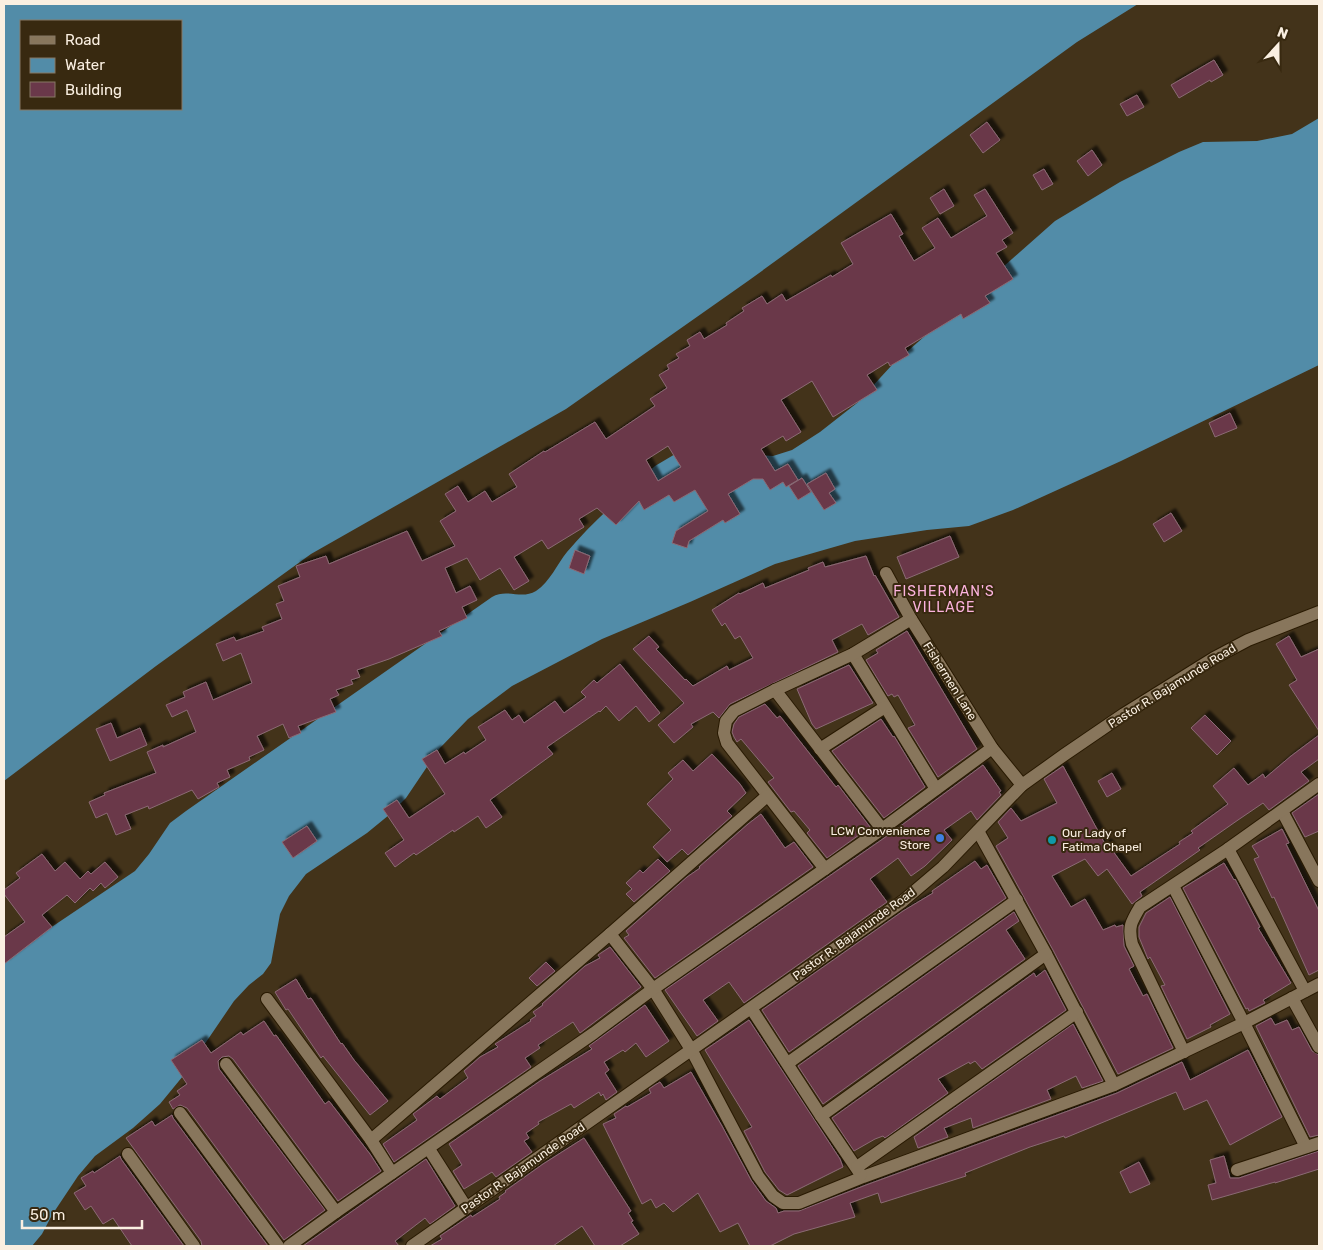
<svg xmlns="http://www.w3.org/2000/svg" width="1323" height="1250" font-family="Rubik,sans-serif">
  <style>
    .water { fill: #528ca8; fill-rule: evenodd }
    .building { fill: #6a384a; stroke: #8b6a74; fill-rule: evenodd; filter: url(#shadow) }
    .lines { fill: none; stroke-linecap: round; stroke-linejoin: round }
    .minor-casing { stroke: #291a02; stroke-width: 14 }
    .tertiary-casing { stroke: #291a02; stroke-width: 14 }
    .minor { stroke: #88765c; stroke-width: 12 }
    .tertiary { stroke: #88765c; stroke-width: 12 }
    .shop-dot { fill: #3f7fe0; stroke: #382910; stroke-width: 2 }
    .culture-dot { fill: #0f9aa8; stroke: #382910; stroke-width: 2 }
    .labels { text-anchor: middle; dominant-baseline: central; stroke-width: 4; stroke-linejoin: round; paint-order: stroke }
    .street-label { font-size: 12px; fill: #faefe1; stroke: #382910 }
    .poi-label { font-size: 12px; fill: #faefe1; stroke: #382910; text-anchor: end }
    .neighbourhood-label { font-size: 14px; letter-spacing: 1px; fill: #fcb3de; stroke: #382910 }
  </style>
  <defs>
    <filter id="shadow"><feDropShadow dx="4.5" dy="-4.5" stdDeviation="1" flood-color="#0009"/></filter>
  </defs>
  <rect width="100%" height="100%" fill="#43331a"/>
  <!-- water -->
  <g class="water">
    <path d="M4,4H1138L1077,42L748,281L566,409L311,554L156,666L4,781ZM21,21H181V109H21Z"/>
    <path d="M1319,118V365L1121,461L1013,510L969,526L927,530L855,541L775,564L690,602L602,639L512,686L468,719L439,749L406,798L389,815L367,833L306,874L289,896L280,914L271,963L263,974L249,985L234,1001L183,1076L160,1104L133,1128L95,1156L78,1176L52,1215L42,1234L32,1246H4V959L135,871L149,854L170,823L186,811L492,597C507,588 521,600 536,591C550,582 557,564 567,552C593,521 626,493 655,466L682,450L773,456L792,450L820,432L857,403L892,365L1055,221L1120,182L1179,152L1203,142L1257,141L1292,134Z"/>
  </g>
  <!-- building -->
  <g class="building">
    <polygon points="1214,60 1223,75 1211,82 1210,80 1179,98 1171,85"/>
    <polygon points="1137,95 1144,107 1127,116 1120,104"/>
    <polygon points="987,122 1000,140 983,153 970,135"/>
    <polygon points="1092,150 1102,165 1088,176 1077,161"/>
    <polygon points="1044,169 1053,184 1042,190 1033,175"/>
    <polygon points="944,189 954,206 940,214 930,198"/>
    <path d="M985,189L1013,233L1002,240L1007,247L996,253L1013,279L985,296L990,303L963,319L961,314L905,348L909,355L890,366L888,362L867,375L877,390L833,417L812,381L781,400L801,432L786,441L783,436L761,449L775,471L788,464L798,480L786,487L783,482L770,490L763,479H753L728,494L740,514L725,523L723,520L689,541L687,548L672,543L676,531L708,511L695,490L674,502L669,495L644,510L639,501L616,525L597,508L579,519L584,527L548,549L542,540L514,557L529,581L514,590L500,568L480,580L467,558L445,568L456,593L470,586L477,600L462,607L467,618L439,631L442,636L389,659L357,670L360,677L351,680L353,684L336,690L339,695L330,699L336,712L298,726L301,733L289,738L283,724L257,736L264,750L249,757L250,760L227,770L230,777L217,783L219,787L198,799L192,790L149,809L148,806L125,815L131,829L116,835L107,813L96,818L89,802L105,795L104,793L156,773L147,752L163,745V747L196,732L187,710L172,717L166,705L185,697L183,692L206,682L213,700L252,683L241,653L223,661L216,644L234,637L236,641L264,631L262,627L282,619L276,604L284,601L278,586L300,577L296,566L326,556L329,564L407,531L422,561L455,546L440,521L456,511L445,494L458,486L468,502L485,491L492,502L517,487L509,474L544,451L545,452L595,422L606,439L655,406L650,399L667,388L659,375L669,369L667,365L679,358L676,354L690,346L687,340L700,332L704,339L727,325L726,323L744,311L742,308L762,296L767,304L782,294L786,301L831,275L832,277L853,264L841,243L891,214L903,234L899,236L914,261L935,248L922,228L938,218L951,238L987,216L974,195ZM668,446L681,467L658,481L646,460Z"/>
    <polygon points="1230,413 1237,428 1215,437 1209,423"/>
    <polygon points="826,473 835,489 829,493 836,503 824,510 807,484"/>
    <polygon points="802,478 811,492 798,500 789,486"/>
    <polygon points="1171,513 1182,531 1164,542 1153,524"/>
    <polygon points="950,536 959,557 906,579 897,557"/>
    <polygon points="575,550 590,556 584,574 569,568"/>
    <polygon points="866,556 874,576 875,575 899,617 868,635 862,624 832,640 838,652 730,704 719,718 713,712 691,724 693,727 674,743 658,725 684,703 633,649 649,636 659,647 656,649 685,680 686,679 693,686 727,666 729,670 753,658 740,636 735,639 725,623 722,626 712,610 739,593 740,594 763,583 765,588 809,570 808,568 823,562 825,567"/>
    <polygon points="907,631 977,749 938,777 908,728 915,725 898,695 894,697 892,694 888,696 866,660 878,653 876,650"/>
    <polygon points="1289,636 1301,657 1319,649 1319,731 1289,685 1297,680 1276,644"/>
    <polygon points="620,664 660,713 649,722 636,706 619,721 606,706 600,712 599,711 547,747 553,754 490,800 502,817 486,828 478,816 454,832 453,830 416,855 414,853 395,867 385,853 404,840 383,809 397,800 409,818 445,794 422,759 437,750 445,764 464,752 465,754 486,740 478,727 505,710 512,720 519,715 524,723 555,701 564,713 586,697 581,692 594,680 597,683"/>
    <polygon points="849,665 873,703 816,729 812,724 797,689"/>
    <polygon points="765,704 777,718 780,716 836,787 838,785 870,827 827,858 807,833 810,830 794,811 791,812 768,782 774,778 741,739 737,742 734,737 732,732 734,724 739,717"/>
    <polygon points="1205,715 1231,741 1217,755 1191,728"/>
    <polygon points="881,719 893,737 894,736 925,787 884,818 832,751"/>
    <polygon points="111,723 117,738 140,728 147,745 110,761 96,729"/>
    <polygon points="1319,735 1319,759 1301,772 1309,781 1269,810 1263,803 1238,820 1198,848 1200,850 1140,892 1142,896 1132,904 1107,869 1098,876 1085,859 1052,876 1071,907 1085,899 1103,930 1115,925 1116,927 1123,925 1124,946 1134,966 1129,969 1143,996 1147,994 1173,1048 1118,1074 1053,950 997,848 996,846 1008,838 998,822 1011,808 1021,821 1057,803 1044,779 1063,766 1105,844 1107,843 1131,876 1180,844 1179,842 1193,833 1191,831 1228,804 1213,786 1234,768 1248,785 1263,774 1265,778 1291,756"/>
    <polygon points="712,754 740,784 746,793 727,811 732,816 688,855 682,849 667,862 653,847 671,830 647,804 673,779 668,773 683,760 693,771"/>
    <polygon points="983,765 1001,791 999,792 1001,795 977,820 971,811 944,830 952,840 925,866 911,876 898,858 870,879 887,902 744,1003 729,982 703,1000 718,1021 697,1036 665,990 887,836"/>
    <polygon points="1112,773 1121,789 1107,797 1098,781"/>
    <polygon points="1319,794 1319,831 1305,837 1292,813"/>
    <polygon points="761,814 785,848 794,842 813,867 655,978 624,938 629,935 626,931 687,877 700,868 699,867 748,824"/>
    <polygon points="307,826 317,841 293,858 282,842"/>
    <polygon points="1282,829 1289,843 1286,844 1319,911 1319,970 1309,975 1274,897 1272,898 1254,859 1259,857 1252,846"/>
    <polygon points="42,854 55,871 65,862 80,879 88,871 91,874 105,862 118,877 105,888 101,883 93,891 90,888 75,903 67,895 42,915 52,927 4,964 4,937 25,922 4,894 4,890 20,878 16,873"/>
    <polygon points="658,859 670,871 634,902 626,894 632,889 626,883 640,870 643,873"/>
    <polygon points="975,861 981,869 987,865 1006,898 789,1052 762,1010 903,911 933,893 932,891"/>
    <polygon points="1224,863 1234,880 1235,879 1260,927 1258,928 1291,983 1263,1000 1265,1003 1249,1011 1248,1008 1246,1009 1183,888"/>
    <polygon points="1170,897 1230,1014 1210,1025 1211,1027 1187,1039 1161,986 1165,985 1150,957 1148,959 1139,937 1139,927 1146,913"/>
    <polygon points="1014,912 1019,921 1006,930 1025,959 823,1104 798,1066"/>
    <polygon points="610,947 641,987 580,1033 573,1022 538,1045 540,1048 525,1058 531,1067 394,1162 383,1144 417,1120 413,1114 437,1096 440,1099 468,1078 464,1071 480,1057 498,1047 495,1044 531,1021 530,1020 536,1016 533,1012 543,1005 542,1004 585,966 600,958 598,955"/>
    <polygon points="546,962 555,971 537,986 529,978"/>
    <polygon points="1045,970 1066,1010 982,1069 975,1061 970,1064 969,1062 938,1079 948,1093 885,1138 883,1136 875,1139 854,1151 832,1118 1034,973 1036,977"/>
    <polygon points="296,979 308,999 311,998 341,1044 342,1043 354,1060 388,1101 370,1115 323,1056 321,1058 288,1009 286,1010 275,992"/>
    <polygon points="645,1005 669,1041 646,1057 636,1043 625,1052 623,1050 604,1062 609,1070 605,1073 617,1092 606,1100 603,1094 601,1096 599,1092 574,1108 571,1104 538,1122 539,1124 526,1133 529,1138 524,1141 532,1152 496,1177 492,1172 464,1189 453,1171 462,1165 449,1144 540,1081 592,1049 589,1046"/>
    <polygon points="1271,1018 1275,1025 1287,1020 1292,1030 1299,1027 1312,1051 1319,1055 1319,1135 1310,1137 1256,1026"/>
    <polygon points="749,1020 840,1159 843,1167 787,1195 779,1190 765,1172 744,1131 752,1127 705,1050"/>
    <polygon points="264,1021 274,1036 276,1035 325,1104 329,1101 370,1154 381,1171 338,1201 233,1059 229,1056 222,1057 218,1061 219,1069 325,1210 284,1240 187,1108 180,1105 173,1109 169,1102 180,1095 177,1091 187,1084 171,1060 202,1040 211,1053 241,1032 243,1035"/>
    <polygon points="1073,1024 1103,1081 1082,1088 1076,1076 1047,1090 1051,1099 973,1128 971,1118 944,1128 948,1137 918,1148 914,1137"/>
    <polygon points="1248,1050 1282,1117 1230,1145 1207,1100 1184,1110 1176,1092 1065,1138 1064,1136 1030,1147 965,1173 966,1176 881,1203 878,1193 850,1203 855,1217 794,1234 770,1246 750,1246 738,1223 720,1232 698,1193 673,1212 664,1203 656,1208 651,1199 642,1204 603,1124 616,1118 614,1114 626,1106 627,1107 651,1093 649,1089 655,1085 660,1082 664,1088 691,1072 722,1126 751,1180 766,1201 776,1208 778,1213 784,1211 799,1211 866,1185 1117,1093 1182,1062 1190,1080"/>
    <polygon points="172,1115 173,1118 268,1246 202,1246 201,1241 126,1138 152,1121 155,1126"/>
    <polygon points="584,1138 631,1211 628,1213 633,1221 631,1222 639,1234 620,1246 595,1246 582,1226 553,1246 430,1246 442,1239 440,1236 471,1215 472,1217 500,1199 499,1197 506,1192 505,1191 543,1164"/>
    <polygon points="1319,1151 1319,1169 1275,1183 1275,1182 1212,1200 1208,1185 1216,1183 1210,1160 1224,1156 1230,1178 1239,1178"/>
    <polygon points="120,1156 121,1159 184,1246 132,1246 113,1218 103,1224 91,1206 85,1210 74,1193 86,1186 81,1178 93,1171 94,1173"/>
    <polygon points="426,1159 455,1206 430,1224 425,1218 395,1241 399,1246 303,1246"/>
    <polygon points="1139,1162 1150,1184 1130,1193 1120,1172"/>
  </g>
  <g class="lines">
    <!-- minor casing -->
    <g class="minor-casing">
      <g id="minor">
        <polyline points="886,573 911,619 992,748 1022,785"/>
        <polyline points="853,654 936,789"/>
        <polyline points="775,690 882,829"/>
        <polyline points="820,749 885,707"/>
        <polyline points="1282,811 1319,881"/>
        <polyline points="978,831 1046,954 1114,1085"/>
        <polyline points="1228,849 1305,991"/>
        <polyline points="825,869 727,743 724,733 726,721 734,711 775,690 853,654 911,619"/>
        <polyline points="1173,886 1244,1023 1306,1147"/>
        <polyline points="610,934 653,989 692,1051 758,1176 773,1196 783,1203 799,1203 863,1177 1114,1085 1244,1023 1319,984"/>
        <polyline points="1292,998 1319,1047"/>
        <polyline points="267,999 371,1140 392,1173"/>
        <polyline points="751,1008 821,1116 861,1175"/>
        <path d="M1184,1052L1132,944C1128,927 1131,922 1140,907L1228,849L1319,784"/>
        <polyline points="788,1063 1017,900"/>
        <polyline points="226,1064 336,1212"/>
        <polyline points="180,1113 278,1246"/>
        <polyline points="821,1116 1046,954"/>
        <polyline points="371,1140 610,934 767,796"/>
        <polyline points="429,1149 466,1207"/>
        <polyline points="128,1154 194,1246"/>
        <polyline points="857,1167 1077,1012"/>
        <polyline points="1237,1170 1319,1143"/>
        <polyline points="289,1246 336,1212 594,1033 653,989 882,829 992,748"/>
      </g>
    </g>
    <!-- tertiary casing -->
    <g class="tertiary-casing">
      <polyline id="tertiary" points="412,1246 903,901 943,867 1022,785 1064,755 1124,714 1214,658 1248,640 1319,612"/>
    </g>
    <!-- minor -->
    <use href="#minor" class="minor"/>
    <!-- tertiary -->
    <use href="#tertiary" class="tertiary"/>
  </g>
  <!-- markers -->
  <circle class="shop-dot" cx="940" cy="838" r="5"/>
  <circle class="culture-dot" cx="1052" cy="840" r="5"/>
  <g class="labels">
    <!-- street labels -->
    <g class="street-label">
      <text transform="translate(950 681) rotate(58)">Fishermen Lane</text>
      <text transform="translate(1172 686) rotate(-32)">Pastor R. Bajamunde Road</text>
      <text transform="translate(854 934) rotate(-36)">Pastor R. Bajamunde Road</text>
      <text transform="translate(523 1168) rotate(-35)">Pastor R. Bajamunde Road</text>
    </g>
    <!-- poi labels -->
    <g class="poi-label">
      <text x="930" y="831">LCW Convenience<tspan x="930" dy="14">Store</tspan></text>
      <text x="1062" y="833" text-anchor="start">Our Lady of<tspan x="1062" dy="14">Fatima Chapel</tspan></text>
    </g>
    <!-- neighbourhood labels -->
    <g class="neighbourhood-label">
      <text x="944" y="591">FISHERMAN'S<tspan x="944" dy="16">VILLAGE</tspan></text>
    </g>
  </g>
  <!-- border -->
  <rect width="1323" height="1250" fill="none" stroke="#faefe1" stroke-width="10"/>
  <!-- legend -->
  <rect x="20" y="20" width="162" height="90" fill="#382910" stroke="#867864"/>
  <rect x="30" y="36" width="25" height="8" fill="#88765c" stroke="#867864"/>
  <text x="65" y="45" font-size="15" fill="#faefe1">Road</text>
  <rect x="30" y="58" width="25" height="15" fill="#528ca8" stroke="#867864"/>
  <text x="65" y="70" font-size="15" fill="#faefe1">Water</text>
  <rect x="30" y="82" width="25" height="15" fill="#6a384a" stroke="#867864"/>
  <text x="65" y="95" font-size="15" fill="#faefe1">Building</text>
  <!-- north arrow -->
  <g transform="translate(1278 45) rotate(21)" stroke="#382910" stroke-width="4" paint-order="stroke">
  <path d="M0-4L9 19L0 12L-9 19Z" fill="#faefe1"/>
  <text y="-8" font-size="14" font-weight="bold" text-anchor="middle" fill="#faefe1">N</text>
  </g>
  <!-- scale -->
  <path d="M22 1220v8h120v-8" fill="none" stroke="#faefe1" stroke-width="2.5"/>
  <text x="30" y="1220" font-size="15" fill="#faefe1" stroke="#382910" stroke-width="4" paint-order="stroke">50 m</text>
</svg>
